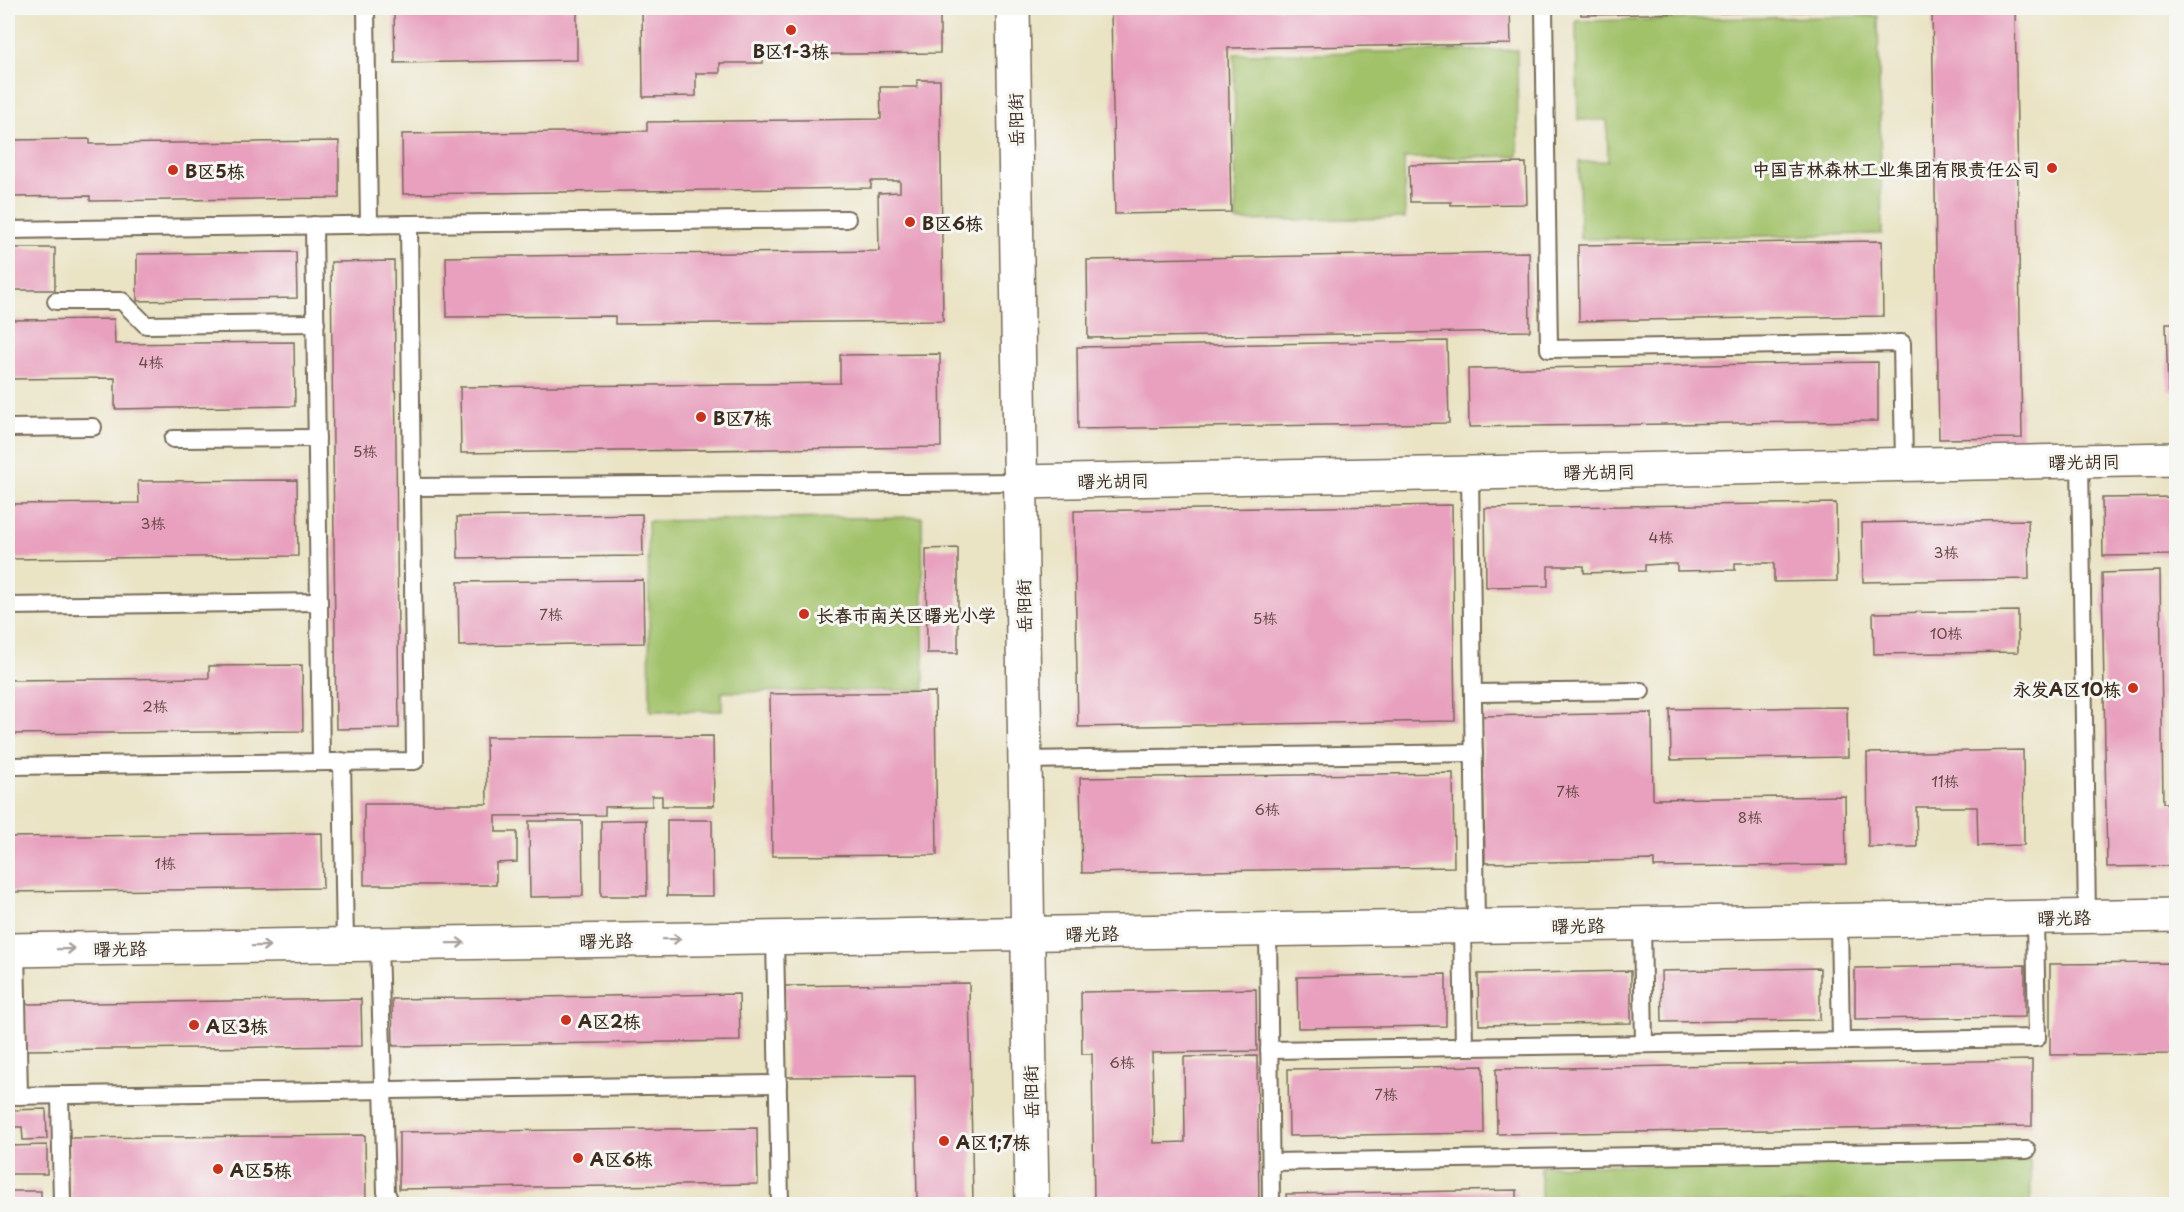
<svg xmlns="http://www.w3.org/2000/svg" width="2184" height="1212" font-family="'Playpen Sans','LXGW WenKai TC',sans-serif">
  <style>
    .green { fill: #a2c26b; stroke: #6e7644; stroke-width: 1.5 }
    .building { fill: #e8a0be }
    .lines { fill: none; stroke-linecap: round; stroke-linejoin: round }
    .service-casing { stroke: #786b58; stroke-width: 20 }
    .minor-casing { stroke: #786b58; stroke-width: 36 }
    .tertiary-casing { stroke: #786b58; stroke-width: 36 }
    .service { stroke: #fff; stroke-width: 16 }
    .minor { stroke: #fff; stroke-width: 33 }
    .tertiary { stroke: #fff; stroke-width: 33 }
    .oneway { stroke: #a79f9a }
    .poi-dot { fill: #c8321e; stroke: #f6f6f2; stroke-width: 2 }
    .labels { text-anchor: middle; dominant-baseline: central; stroke-width: 6; stroke-linejoin: round; paint-order: stroke }
    .number-label { font-size: 15px; fill: #664846 }
    .poi-label { font-size: 18px; font-weight: bold; fill: #3b2a1e; stroke: #f6f6f2; text-anchor: start }
    .street-label { font-size: 18px; fill: #3b2a1e; stroke: #f6f6f2 }
  </style>
  <rect width="100%" height="100%" fill="#f6f6f2"/>
  <filter id="ink" filterUnits="userSpaceOnUse"><feTurbulence type="fractalNoise" baseFrequency=".0167" numOctaves="2"/><feDisplacementMap in="SourceGraphic" scale="12" xChannelSelector="R" yChannelSelector="G"/><feConvolveMatrix kernelMatrix="1 2 1 2 8 2 1 2 1" color-interpolation-filters="sRGB"/></filter>
  <filter id="wash" filterUnits="userSpaceOnUse"><feTurbulence type="fractalNoise" baseFrequency=".008" numOctaves="4" result="noise"/><feDisplacementMap in="SourceGraphic" scale="24" xChannelSelector="R" yChannelSelector="G"/><feGaussianBlur stdDeviation="1.35" result="paint"/><feColorMatrix in="noise" values="0 0 0 0 0 0 0 0 0 0 0 0 0 0 0 0 0 1.4 0 .05"/><feComposite in="paint" operator="in"/></filter>
  <g filter="url(#wash)">
    <rect width="100%" height="100%" fill="#eae3c4"/>
    <!-- green -->
    <g class="green">
      <polygon points="1878,16 1882,234 1580,239 1579,162 1608,161 1607,120 1578,120 1576,21"/>
      <polygon points="1517,50 1518,156 1404,158 1405,218 1236,221 1234,54"/>
      <polygon points="922,517 924,690 722,692 722,711 650,711 648,521"/>
      <polygon points="2030,1159 2031,1204 1541,1204 1541,1166"/>
    </g>
    <g id="blocks">
      <!-- building -->
      <g class="building">
        <polygon points="394,8 577,8 577,60 395,63"/>
        <polygon points="642,8 940,8 940,53 763,55 763,63 720,63 720,73 696,73 696,96 643,97"/>
        <polygon points="1111,8 1510,8 1511,44 1228,48 1231,212 1115,214"/>
        <polygon points="1581,8 1889,8 1889,10 1581,15"/>
        <polygon points="1932,8 2015,8 2022,438 1939,439"/>
        <polygon points="917,80 940,80 943,321 615,324 615,316 447,317 446,257 879,251 878,193 900,192 900,181 871,181 871,188 403,194 402,134 647,131 647,122 881,119 880,87 917,87"/>
        <polygon points="90,139 90,144 339,141 339,198 90,201 90,196 8,197 8,140"/>
        <polygon points="1526,163 1527,204 1451,205 1451,202 1410,202 1409,165"/>
        <polygon points="1882,241 1883,316 1579,321 1578,245"/>
        <rect x="8" y="248" width="47" height="42"/>
        <polygon points="296,252 297,298 137,301 137,254"/>
        <polygon points="1529,252 1530,331 1088,338 1087,260"/>
        <polygon points="394,261 399,728 336,729 331,262"/>
        <polygon points="114,319 115,344 294,342 295,406 115,409 115,378 8,379 8,320"/>
        <polygon points="2166,323 2176,323 2176,391 2168,391"/>
        <polygon points="1447,341 1449,423 1078,429 1077,347"/>
        <polygon points="940,354 941,447 461,453 460,387 840,383 840,355"/>
        <polygon points="1878,362 1878,421 1469,427 1468,369"/>
        <polygon points="297,480 298,556 8,559 8,504 139,503 138,481"/>
        <polygon points="2176,497 2176,555 2103,556 2102,498"/>
        <polygon points="1836,503 1837,581 1774,582 1774,563 1735,563 1735,570 1677,571 1677,564 1662,564 1645,565 1645,571 1584,573 1584,566 1548,566 1548,586 1486,587 1485,508"/>
        <polygon points="1452,505 1455,721 1078,727 1074,511"/>
        <polygon points="642,514 643,556 458,558 457,517"/>
        <polygon points="2028,520 2029,579 1863,582 1862,523"/>
        <polygon points="958,548 958,653 927,653 926,549"/>
        <polygon points="2160,571 2163,803 2176,803 2176,866 2107,867 2102,573"/>
        <polygon points="643,580 644,643 459,646 458,582"/>
        <polygon points="2018,611 2018,652 1874,654 1873,613"/>
        <polygon points="302,665 303,731 8,734 8,680 209,678 209,666"/>
        <polygon points="935,692 937,855 772,856 770,694"/>
        <polygon points="1847,707 1848,757 1671,760 1670,709"/>
        <polygon points="1652,713 1653,799 1845,796 1846,865 1654,867 1654,860 1485,863 1482,716"/>
        <polygon points="713,736 714,806 662,806 662,796 652,796 652,806 605,807 605,815 496,816 496,832 517,832 517,862 496,863 496,885 364,885 364,804 487,804 486,737"/>
        <polygon points="2023,750 2024,845 1978,846 1977,807 1916,807 1917,847 1868,847 1867,753"/>
        <polygon points="1453,773 1454,867 1082,873 1080,778"/>
        <polygon points="646,820 647,896 601,896 601,821"/>
        <polygon points="667,820 712,820 713,896 667,896"/>
        <polygon points="529,821 582,821 583,896 530,897"/>
        <polygon points="322,833 323,888 8,892 8,837"/>
        <polygon points="2176,963 2176,1054 2050,1055 2050,964"/>
        <polygon points="2025,965 2025,1017 1855,1019 1855,968"/>
        <polygon points="1820,968 1820,1020 1662,1022 1661,971"/>
        <polygon points="1631,971 1631,1023 1479,1025 1478,974"/>
        <polygon points="1446,974 1446,1026 1298,1028 1297,977"/>
        <polygon points="969,983 973,1204 917,1204 915,1076 786,1077 785,986"/>
        <polygon points="1256,989 1257,1051 1152,1053 1154,1143 1185,1142 1184,1057 1257,1056 1259,1204 1094,1204 1092,1054 1082,1054 1081,992"/>
        <polygon points="739,994 740,1041 393,1046 392,999"/>
        <polygon points="361,999 362,1046 26,1050 26,1004"/>
        <polygon points="2032,1060 2032,1126 1497,1134 1496,1069"/>
        <polygon points="1483,1066 1484,1133 1289,1136 1288,1069"/>
        <polygon points="46,1109 47,1139 23,1140 22,1127 8,1127 8,1110"/>
        <polygon points="757,1128 758,1184 399,1189 399,1132"/>
        <polygon points="365,1135 366,1201 71,1204 70,1138"/>
        <polygon points="47,1145 47,1174 8,1174 8,1146"/>
        <polygon points="1517,1190 1517,1204 1287,1204 1286,1194"/>
        <rect x="8" y="1191" width="33" height="13"/>
      </g>
    </g>
  </g>
  <g filter="url(#ink)">
    <use href="#blocks" fill-opacity="0" stroke="#786b58" stroke-width="1.5"/>
    <g class="lines">
      <!-- service casing -->
      <g class="service-casing">
        <g id="service">
          <polyline points="366,8 369,225"/>
          <polyline points="1544,8 1549,349 1902,343 1904,465"/>
          <polyline points="409,224 847,219"/>
          <polyline points="314,225 321,762"/>
          <polyline points="8,230 409,224 415,761 8,766"/>
          <polyline points="56,301 122,301 146,325 316,323"/>
          <polyline points="8,428 93,427"/>
          <polyline points="173,439 317,438"/>
          <polyline points="2080,461 2087,916"/>
          <polyline points="1470,473 1476,926"/>
          <polyline points="412,487 1021,482"/>
          <polyline points="8,606 319,602"/>
          <polyline points="1473,693 1641,691"/>
          <polyline points="1025,760 1474,753"/>
          <polyline points="342,761 345,945"/>
          <polyline points="1839,921 1841,1041"/>
          <polyline points="1642,923 1644,1044"/>
          <polyline points="1462,926 1464,1047"/>
          <polyline points="1268,930 1271,1204"/>
          <polyline points="775,938 780,1204"/>
          <polyline points="379,944 386,1192 391,1204"/>
          <polyline points="16,950 19,1096"/>
          <polyline points="1269,1050 2037,1038 2035,918"/>
          <polyline points="60,1095 62,1204"/>
          <polyline points="8,1096 778,1084"/>
          <polyline points="1271,1162 2027,1150"/>
        </g>
      </g>
      <!-- minor casing -->
      <g class="minor-casing">
        <polyline id="minor" points="1021,482 2176,459"/>
      </g>
      <!-- tertiary casing -->
      <g class="tertiary-casing">
        <g id="tertiary">
          <polyline points="1013,8 1032,1204"/>
          <polyline points="8,950 2176,915"/>
        </g>
      </g>
      <!-- service -->
      <use href="#service" class="service"/>
      <!-- minor -->
      <use href="#minor" class="minor"/>
      <!-- tertiary -->
      <use href="#tertiary" class="tertiary"/>
    </g>
    <!-- one-way arrows -->
    <defs><path id="oneway-shaft" d="M-6 0H5M1.5-3L5.5 0L1.5 3" fill="none" stroke-width="1.6" stroke-linecap="round" stroke-linejoin="round" transform="scale(1.5)"/></defs>
    <g class="oneway">
      <use href="#oneway-shaft" transform="translate(672 939) rotate(-1)"/>
      <use href="#oneway-shaft" transform="translate(456 943) rotate(-1)"/>
      <use href="#oneway-shaft" transform="translate(261 946) rotate(-1)"/>
      <use href="#oneway-shaft" transform="translate(66 949) rotate(-1)"/>
    </g>
  </g>
  <!-- markers -->
  <g class="poi-dot">
    <circle cx="791" cy="30" r="6"/>
    <circle cx="2052" cy="168" r="6"/>
    <circle cx="173" cy="170" r="6"/>
    <circle cx="910" cy="222" r="6"/>
    <circle cx="701" cy="417" r="6"/>
    <circle cx="804" cy="614" r="6"/>
    <circle cx="2133" cy="688" r="6"/>
    <circle cx="566" cy="1020" r="6"/>
    <circle cx="194" cy="1025" r="6"/>
    <circle cx="944" cy="1141" r="6"/>
    <circle cx="578" cy="1158" r="6"/>
    <circle cx="218" cy="1169" r="6"/>
  </g>
  <g class="labels">
    <!-- number labels -->
    <g class="number-label">
      <text x="151" y="361">4栋</text>
      <text x="365" y="450">5栋</text>
      <text x="153" y="522">3栋</text>
      <text x="1661" y="536">4栋</text>
      <text x="1946" y="551">3栋</text>
      <text x="551" y="613">7栋</text>
      <text x="1265" y="617">5栋</text>
      <text x="1946" y="632">10栋</text>
      <text x="155" y="705">2栋</text>
      <text x="1945" y="780">11栋</text>
      <text x="1568" y="790">7栋</text>
      <text x="1267" y="808">6栋</text>
      <text x="1750" y="816">8栋</text>
      <text x="165" y="862">1栋</text>
      <text x="1122" y="1061">6栋</text>
      <text x="1386" y="1093">7栋</text>
    </g>
    <!-- poi labels -->
    <g class="poi-label">
      <text x="791" y="50" text-anchor="middle">B区1-3栋</text>
      <text x="2040" y="168" text-anchor="end">中国吉林森林工业集团有限责任公司</text>
      <text x="185" y="170">B区5栋</text>
      <text x="922" y="222">B区6栋</text>
      <text x="713" y="417">B区7栋</text>
      <text x="816" y="614">长春市南关区曙光小学</text>
      <text x="2121" y="688" text-anchor="end">永发A区10栋</text>
      <text x="578" y="1020">A区2栋</text>
      <text x="206" y="1025">A区3栋</text>
      <text x="956" y="1141">A区1;7栋</text>
      <text x="590" y="1158">A区6栋</text>
      <text x="230" y="1169">A区5栋</text>
    </g>
    <!-- street labels -->
    <g class="street-label">
      <text transform="translate(1015 120) rotate(-91)">岳阳街</text>
      <text transform="translate(2084 461) rotate(-1)">曙光胡同</text>
      <text transform="translate(1599 471) rotate(-1)">曙光胡同</text>
      <text transform="translate(1113 480) rotate(-1)">曙光胡同</text>
      <text transform="translate(1023 606) rotate(-91)">岳阳街</text>
      <text transform="translate(2064 917) rotate(-1)">曙光路</text>
      <text transform="translate(1578 925) rotate(-1)">曙光路</text>
      <text transform="translate(1092 933) rotate(-1)">曙光路</text>
      <text transform="translate(606 940) rotate(-1)">曙光路</text>
      <text transform="translate(120 948) rotate(-1)">曙光路</text>
      <text transform="translate(1030 1092) rotate(-91)">岳阳街</text>
    </g>
  </g>
  <!-- margin -->
  <rect width="2184" height="1212" fill="none" stroke="#f6f6f2" stroke-width="30"/>
</svg>
